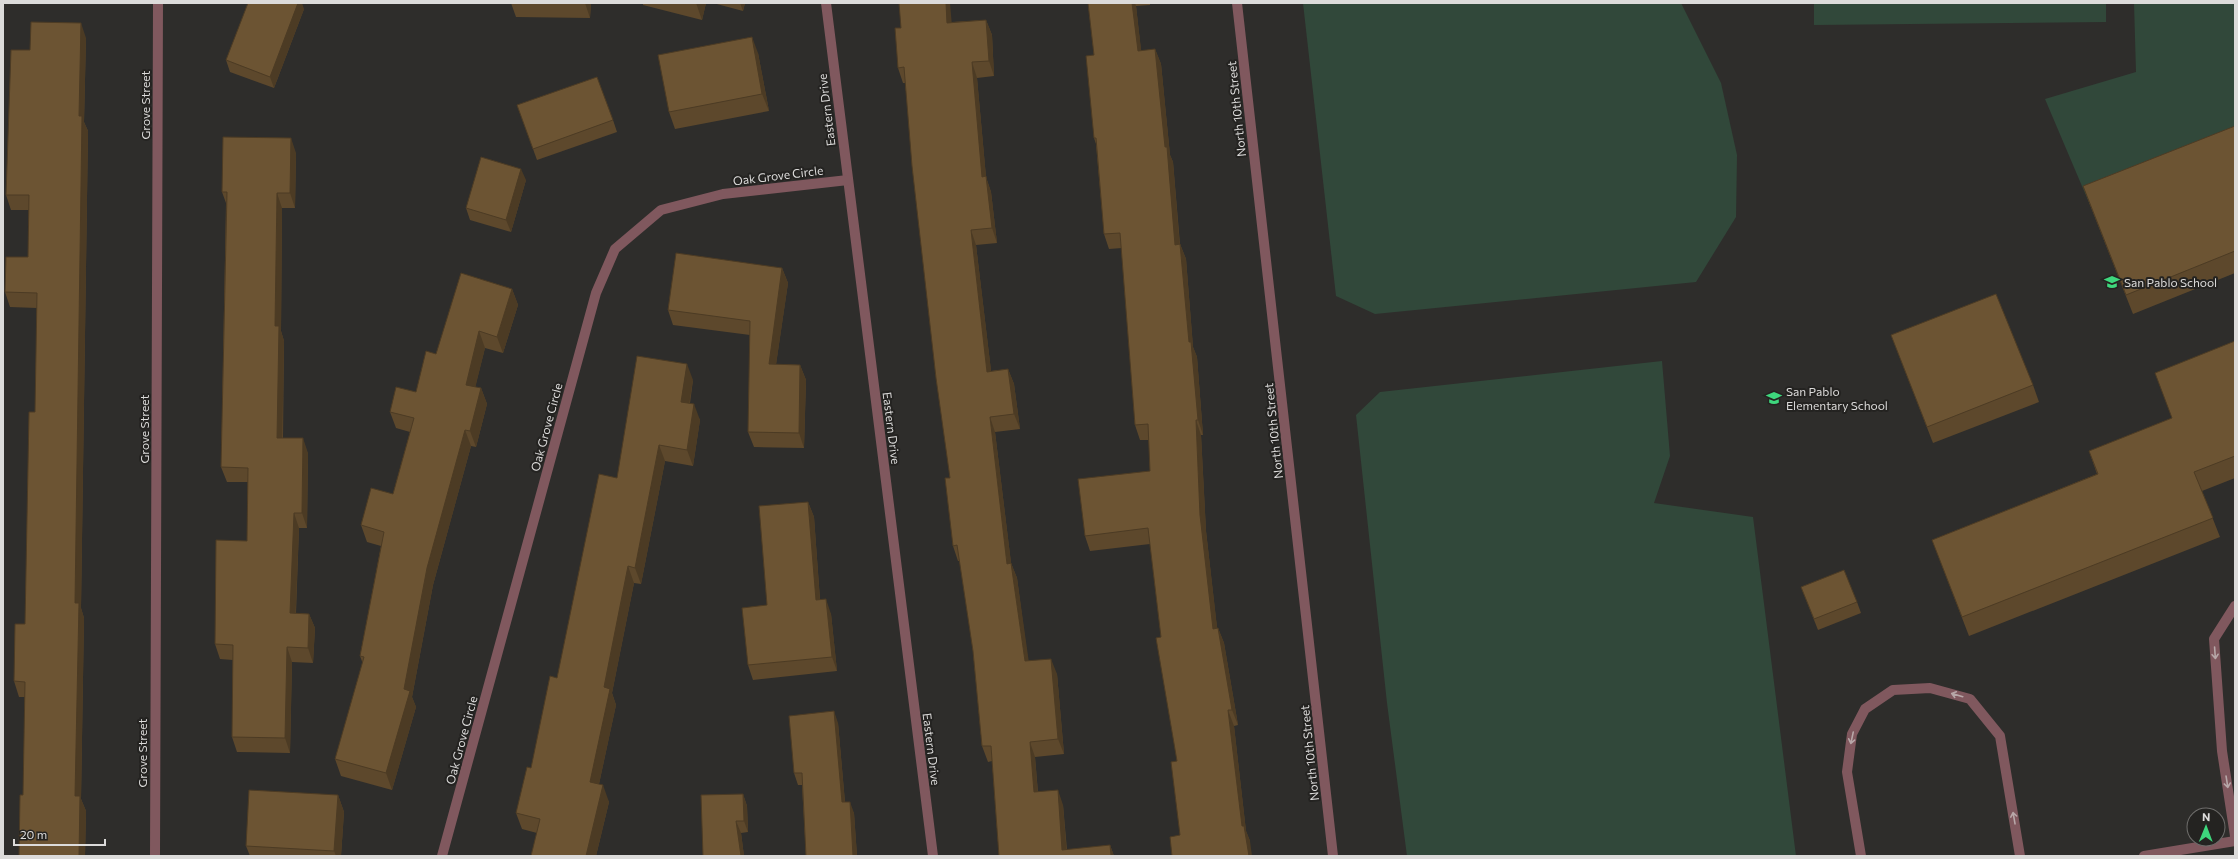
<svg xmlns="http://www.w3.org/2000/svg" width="2238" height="859" font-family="Commissioner,sans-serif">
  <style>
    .green { fill: #31483a }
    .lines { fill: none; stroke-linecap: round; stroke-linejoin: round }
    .service { stroke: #80585e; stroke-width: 10 }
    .minor { stroke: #80585e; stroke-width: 10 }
    .wall { fill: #5d482c }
    .shaded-wall { fill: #4c3b24 }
    .building { fill: #6c5433; stroke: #4c3b24 }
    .oneway { stroke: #b7a7a8 }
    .labels { text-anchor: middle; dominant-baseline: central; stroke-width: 4; stroke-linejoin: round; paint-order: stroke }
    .street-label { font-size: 12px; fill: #dcdbda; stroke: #242321 }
    .poi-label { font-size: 12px; fill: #dcdbda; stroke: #242321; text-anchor: start }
  </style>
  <rect width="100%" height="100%" fill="#2e2d2b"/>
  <!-- green -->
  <g class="green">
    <polygon points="1303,3 1681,3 1721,83 1737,155 1736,217 1696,282 1375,314 1336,296"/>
    <polygon points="1814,3 2106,3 2106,22 1814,25"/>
    <polygon points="2134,3 2235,3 2235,148 2090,205 2045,99 2136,72"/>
    <polygon points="1662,361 1670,456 1654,503 1753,517 1796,856 1407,856 1387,703 1356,415 1380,392"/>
  </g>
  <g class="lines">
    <!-- service -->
    <g class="service">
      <polyline points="2235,606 2214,639 2222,751 2235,836"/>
      <polyline points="1861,856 1847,772 1852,734 1865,709 1893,690 1930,688 1970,699 2000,736 2020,856"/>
    </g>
    <!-- minor -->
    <g class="minor">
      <polyline points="826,3 933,856"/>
      <polyline points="1237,3 1333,856"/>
      <polyline points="155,856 158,3"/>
      <polyline points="442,856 596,293 615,249 661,210 723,194 848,180"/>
      <polyline points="2144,856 2235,841"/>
    </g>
  </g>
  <!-- wall -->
  <g class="wall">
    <polygon points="511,3 591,3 590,18 516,17"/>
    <polygon points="643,3 706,3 702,20 643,5"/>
    <polygon points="713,3 745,3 743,11"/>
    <polygon points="1088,3 1150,3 1150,5 1136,6 1141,51 1155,49 1161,64 1170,155 1173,162 1180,244 1186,259 1193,347 1197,357 1203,435 1201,435 1206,531 1217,628 1218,628 1224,643 1238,725 1234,726 1246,831 1250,841 1180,835 1177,761 1161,637 1150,544 1090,551 1085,536 1150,471 1149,440 1140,440 1135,425 1122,248 1109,249 1104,234 1096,144 1094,138 1094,55"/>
    <polygon points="304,9 274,88 230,72 226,60"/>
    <polygon points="986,20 992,35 994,76 977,78 986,177 991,192 997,243 976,245 991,371 1008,369 1014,384 1020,429 995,432 1011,563 1017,578 1028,661 1057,674 1064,754 1035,757 1038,792 1063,805 1067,850 1110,845 1114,856 999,856 992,761 988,762 982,746 973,651 960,561 958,561 953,546 950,478 905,83 903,83 898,68 901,28 952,22"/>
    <polygon points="86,38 84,122 88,131 81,608 84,618 81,799 86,811 85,856 19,856 23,795 25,697 19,697 14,681 25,624 35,412 37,308 10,307 5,292 28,257 29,210 11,210 6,195 30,50"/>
    <polygon points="758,53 769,111 675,129 669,112"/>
    <polygon points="517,105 613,120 617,132 537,160"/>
    <polygon points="2235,126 2235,273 2133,314 2090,205 2083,186"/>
    <polygon points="296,153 295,208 282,208 281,331 284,341 283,438 308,453 307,528 299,528 296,613 309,614 315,628 313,663 292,662 290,753 237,752 232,737 233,660 220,659 215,644 247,541 248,482 227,482 221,467 226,203 222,192"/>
    <polygon points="526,180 511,232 470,220 466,208"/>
    <polygon points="782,268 788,283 776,364 800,365 806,380 804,448 754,447 748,432 750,335 673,325 668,310"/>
    <polygon points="512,289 518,305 503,353 485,348 475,387 481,388 487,404 476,447 471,446 433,585 412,697 416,707 392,790 341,776 335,759 363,664 360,656 381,546 367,542 361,525 393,494 410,432 396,428 390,412 416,392 436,354"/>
    <polygon points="1891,335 2033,385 2039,402 1933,443"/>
    <polygon points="2235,341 2235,478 2202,491 2220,537 1969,636 1932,540 2097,474 2089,451 2172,418"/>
    <polygon points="693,380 690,403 700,420 693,466 665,461 641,584 634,583 612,693 616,705 599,784 609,802 596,856 531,856 537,833 522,829 516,813 531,768 617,478"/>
    <polygon points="808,502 814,517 820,599 831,614 837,671 753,680 748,665 767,605"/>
    <polygon points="1801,587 1857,602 1861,613 1818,630"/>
    <polygon points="838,723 845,802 854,813 857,856 806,856 802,785 798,785 794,773"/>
    <polygon points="743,794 747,806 748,832 741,833 744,856 703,856"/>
    <polygon points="338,795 344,812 341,856 250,856 246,846"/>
  </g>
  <!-- shaded-wall -->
  <g class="shaded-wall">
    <polygon points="298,3 302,3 304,9 274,88 270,77"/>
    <polygon points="585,3 591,3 590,18"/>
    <polygon points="696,3 706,3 702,20"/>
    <polygon points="740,3 745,3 743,11"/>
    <polygon points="946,3 950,3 953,38 947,23"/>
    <polygon points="1132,3 1135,3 1136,6 1143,66 1138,51"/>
    <polygon points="986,20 992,35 994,76 989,61"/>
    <polygon points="81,23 86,38 84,122 88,131 81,608 84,618 81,799 86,811 85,856 79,856 75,796 75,603 79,116"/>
    <polygon points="752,37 758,53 769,111 762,94"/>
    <polygon points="1155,49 1161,64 1170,155 1173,162 1181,260 1175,245"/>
    <polygon points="972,62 977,78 986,177 991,192 997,243 992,228 982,177"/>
    <polygon points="291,138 296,153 295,208 290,193"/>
    <polygon points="521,169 526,180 511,232 506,220"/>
    <polygon points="277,193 282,208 281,331 284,341 282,453 277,438 275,326"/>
    <polygon points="971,230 976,245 993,387 987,372"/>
    <polygon points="1180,244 1186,259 1193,347 1197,357 1203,435 1198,420 1189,342"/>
    <polygon points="782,268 788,283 774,379 769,364"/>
    <polygon points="512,289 518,305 503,353 497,337"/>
    <polygon points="479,331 485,348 472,401 466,385"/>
    <polygon points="687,364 693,380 687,418 681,402"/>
    <polygon points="800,365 806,380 804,448 799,433"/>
    <polygon points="1008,369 1014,384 1020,429 1014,414"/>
    <polygon points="481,388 487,404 476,447 470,431"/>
    <polygon points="694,404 700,420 693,466 687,450"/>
    <polygon points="990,417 995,432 1013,579 1007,564"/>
    <polygon points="1196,420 1201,435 1206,531 1219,644 1213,629 1200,515"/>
    <polygon points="465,430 471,446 433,585 412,697 416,707 392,790 386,773 404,689 427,568"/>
    <polygon points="303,438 308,453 307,528 302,513"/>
    <polygon points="659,445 665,461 641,584 635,568"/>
    <polygon points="808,502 814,517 821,615 816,600"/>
    <polygon points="294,513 299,528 295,628 290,613"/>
    <polygon points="1011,563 1017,578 1031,677 1025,661"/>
    <polygon points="628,566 634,583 612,693 616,705 596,798 590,782 604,687"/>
    <polygon points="826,599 831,614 837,671 832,657"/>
    <polygon points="309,614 315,628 313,663 308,648"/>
    <polygon points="1218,628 1224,643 1238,725 1232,710"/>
    <polygon points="287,647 292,662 290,753 285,738"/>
    <polygon points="1051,659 1057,674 1064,754 1058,739"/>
    <polygon points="1228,710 1234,726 1246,831 1250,841 1252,856 1249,856 1242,826"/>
    <polygon points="834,711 838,723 846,814 842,802"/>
    <polygon points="1030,742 1035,757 1039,808 1034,792"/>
    <polygon points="603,785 609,802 596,856 586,856"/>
    <polygon points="1058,790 1063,805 1067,856 1062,850"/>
    <polygon points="743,794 747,806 748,832 744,821"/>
    <polygon points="338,795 344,812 341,856 336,856 334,851"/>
    <polygon points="850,802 854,813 857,856 853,856"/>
    <polygon points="736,821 741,833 744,856 741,856"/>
    <polygon points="1110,845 1114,856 1111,856"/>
  </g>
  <!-- building -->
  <g class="building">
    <polygon points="248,3 298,3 270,77 226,60"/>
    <polygon points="899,3 946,3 947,23 986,20 989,61 972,62 982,177 986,176 992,228 971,230 987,372 1008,369 1014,414 990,417 1007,564 1011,563 1025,661 1051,659 1058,739 1030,742 1034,792 1058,790 1062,850 1110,845 1111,856 999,856 991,746 982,746 973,651 957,545 953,546 945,478 950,478 936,378 912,166 904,67 898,68 895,28 901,28"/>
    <polygon points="1088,3 1132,3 1138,51 1155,49 1165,147 1167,147 1175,245 1180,244 1189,342 1191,342 1198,420 1196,420 1200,515 1213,629 1218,628 1232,710 1228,710 1242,826 1244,826 1249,856 1172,856 1170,837 1180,835 1171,762 1177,761 1156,638 1161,637 1148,528 1085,536 1078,479 1150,471 1148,424 1135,425 1120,233 1104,234 1096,138 1094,138 1086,56 1094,55"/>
    <polygon points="31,22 81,23 79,116 82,116 75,603 79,603 75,796 80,796 79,856 19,856 20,795 23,795 25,682 14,681 15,624 25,624 29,412 35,412 37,293 5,292 6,257 28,257 29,195 6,195 11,50 30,50"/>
    <polygon points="752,37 762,94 669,112 658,55"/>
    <polygon points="597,77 613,120 533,149 517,105"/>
    <polygon points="2235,126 2235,251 2126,295 2083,186"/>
    <polygon points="223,137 291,138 290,193 277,193 275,326 279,326 277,438 303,438 302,513 294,513 290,613 309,614 308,648 287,647 285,738 232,737 233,645 215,644 216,540 247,541 248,468 221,467 227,192 222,192"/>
    <polygon points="481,157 521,169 506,220 466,208"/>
    <polygon points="676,253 782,268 769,364 800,365 799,433 748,432 750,321 668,310"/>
    <polygon points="461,273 512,289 497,337 479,331 466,385 481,388 470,431 465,430 427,568 404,689 410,691 386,773 335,759 364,657 360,656 384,532 361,525 371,488 393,494 414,418 390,412 396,387 416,392 426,351 436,354"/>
    <polygon points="1996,294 2033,385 1927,427 1891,335"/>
    <polygon points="2235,341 2235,456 2194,472 2213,518 1962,617 1932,540 2098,474 2089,451 2172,418 2155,373"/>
    <polygon points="637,356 687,364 681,402 694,404 687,450 659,445 635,568 628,566 604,687 610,689 590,782 603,785 586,856 531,856 540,819 516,813 527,767 531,768 550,676 557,678 599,474 617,478"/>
    <polygon points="808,502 816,600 826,599 832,657 748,665 742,608 767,605 759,506"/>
    <polygon points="1844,570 1857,602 1814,619 1801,587"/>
    <polygon points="834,711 842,802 850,802 853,856 806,856 802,773 794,773 789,716"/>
    <polygon points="249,790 338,795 334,851 246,846"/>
    <polygon points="743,794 744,821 736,821 741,856 703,856 701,795"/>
  </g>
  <!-- one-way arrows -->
  <defs><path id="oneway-shaft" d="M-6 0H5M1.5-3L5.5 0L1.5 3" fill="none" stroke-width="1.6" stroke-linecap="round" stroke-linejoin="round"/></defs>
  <g class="oneway">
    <use href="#oneway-shaft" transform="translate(2215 653) rotate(86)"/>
    <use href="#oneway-shaft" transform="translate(1957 695) rotate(-164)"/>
    <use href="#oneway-shaft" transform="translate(1852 738) rotate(102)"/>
    <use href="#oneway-shaft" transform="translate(2227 782) rotate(81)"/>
    <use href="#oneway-shaft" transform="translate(2014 818) rotate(-100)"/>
  </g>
  <!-- icons -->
  <defs>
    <g id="school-bare" transform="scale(1.2)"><path d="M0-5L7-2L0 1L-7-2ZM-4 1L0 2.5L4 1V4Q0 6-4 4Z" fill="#3ed77d" stroke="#242321" stroke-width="2.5" paint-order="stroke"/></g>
  </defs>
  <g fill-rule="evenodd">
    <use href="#school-bare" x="2112" y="282"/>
    <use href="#school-bare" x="1774" y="398"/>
  </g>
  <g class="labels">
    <!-- street labels -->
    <g class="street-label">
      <text transform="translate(145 105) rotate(-90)">Grove Street</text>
      <text transform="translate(1236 109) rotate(-96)">North 10th Street</text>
      <text transform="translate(826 110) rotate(-97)">Eastern Drive</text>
      <text transform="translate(778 175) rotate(-7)">Oak Grove Circle</text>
      <text transform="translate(546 427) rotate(-75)">Oak Grove Circle</text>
      <text transform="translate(892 428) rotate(83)">Eastern Drive</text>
      <text transform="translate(144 429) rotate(-90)">Grove Street</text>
      <text transform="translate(1273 431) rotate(-96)">North 10th Street</text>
      <text transform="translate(461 740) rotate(-75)">Oak Grove Circle</text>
      <text transform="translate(932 749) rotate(83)">Eastern Drive</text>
      <text transform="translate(142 753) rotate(-90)">Grove Street</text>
      <text transform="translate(1309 753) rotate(-96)">North 10th Street</text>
    </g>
    <!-- poi labels -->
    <g class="poi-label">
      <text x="2124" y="282">San Pablo School</text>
      <text x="1786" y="391">San Pablo<tspan x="1786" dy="14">Elementary School</tspan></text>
    </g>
  </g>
  <!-- border -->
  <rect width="2238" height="859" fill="none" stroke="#dcdbda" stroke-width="8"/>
  <!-- north arrow -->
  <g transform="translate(2206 827) rotate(1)"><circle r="19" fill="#242321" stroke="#6e6d6b"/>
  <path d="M0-3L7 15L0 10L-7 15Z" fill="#3ed77d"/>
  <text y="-6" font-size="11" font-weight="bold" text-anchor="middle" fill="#dcdbda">N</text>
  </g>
  <!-- scale -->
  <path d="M14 839v6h91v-6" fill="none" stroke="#dcdbda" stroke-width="2"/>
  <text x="20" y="839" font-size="12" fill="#dcdbda" stroke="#242321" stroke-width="3" paint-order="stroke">20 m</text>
</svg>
